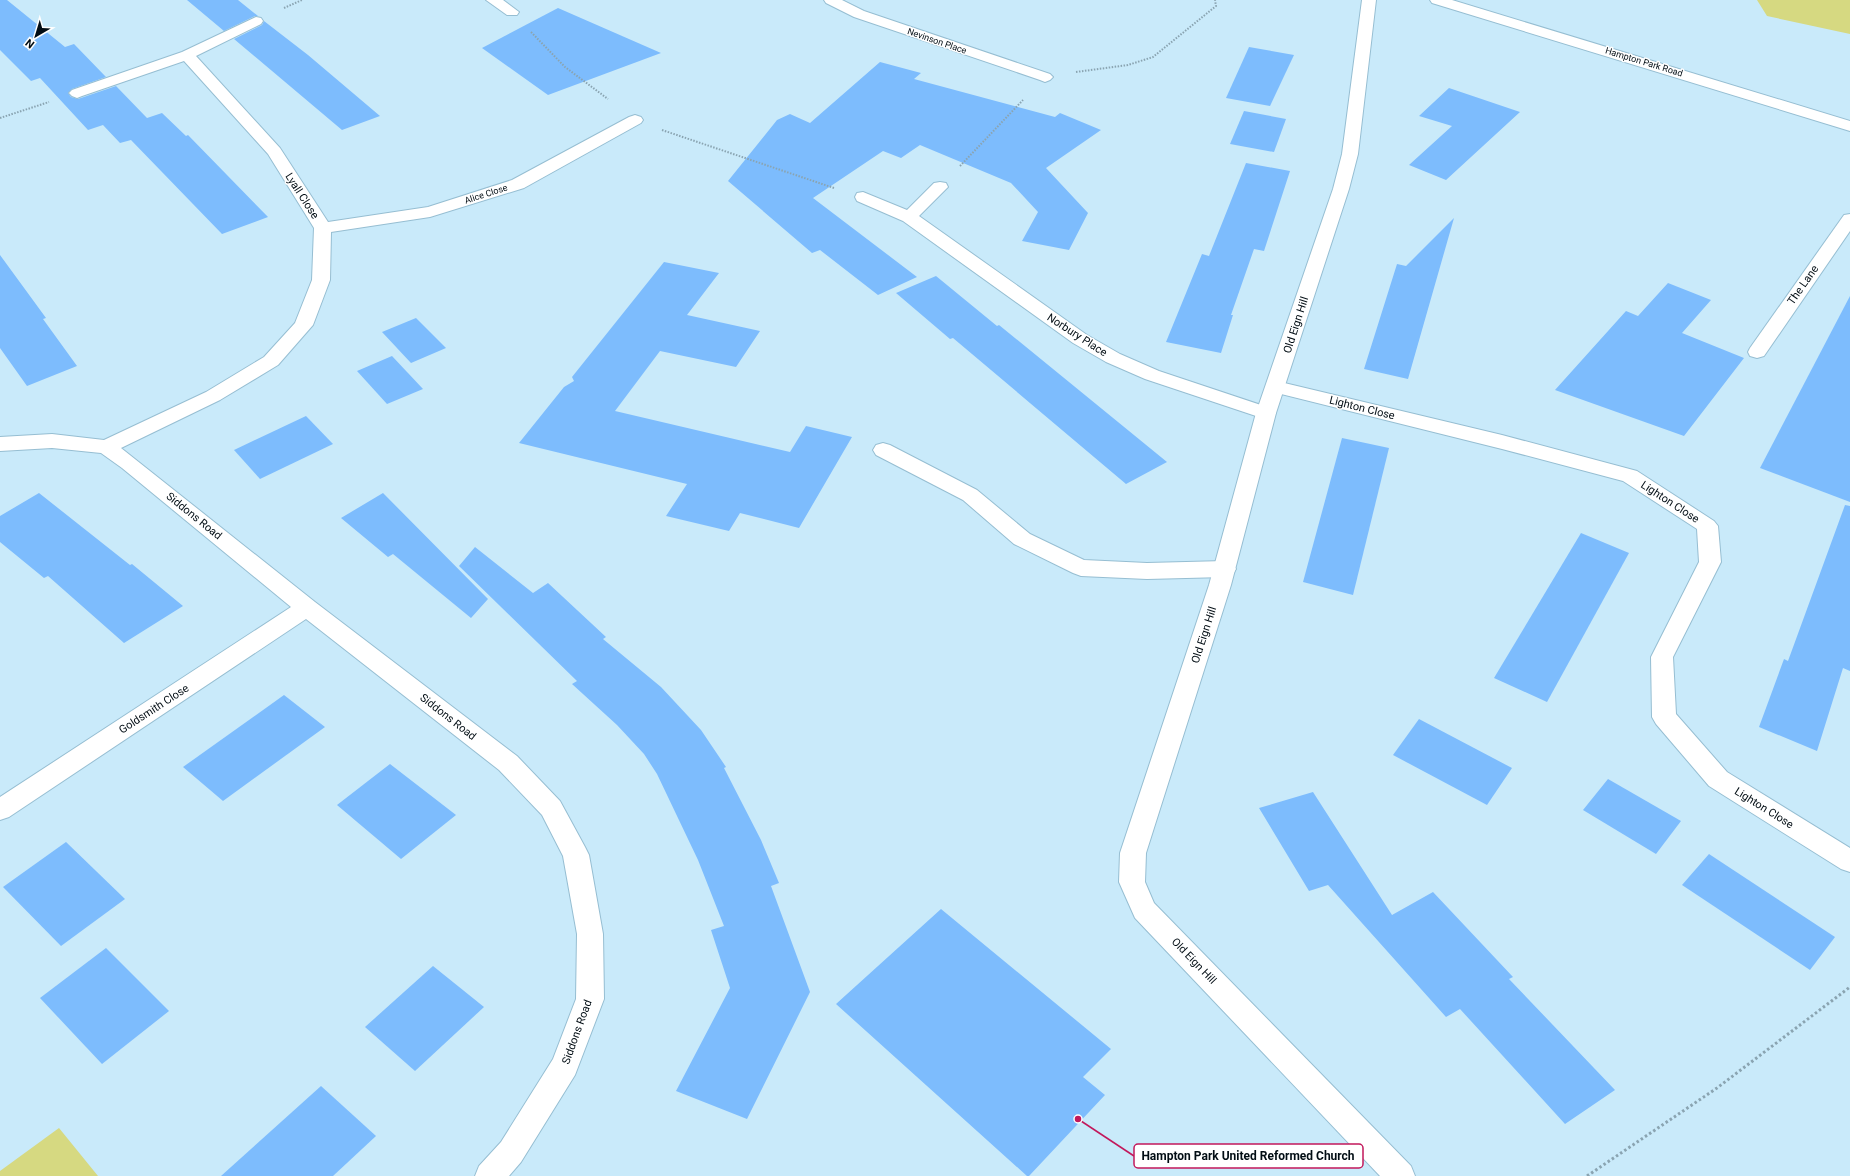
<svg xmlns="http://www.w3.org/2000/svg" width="1850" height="1176" font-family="Roboto,sans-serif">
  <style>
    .green { fill: #d6d981 }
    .building { fill: #7dbcfd }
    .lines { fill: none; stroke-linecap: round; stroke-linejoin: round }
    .lane-casing { stroke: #96bed2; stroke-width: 2 }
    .street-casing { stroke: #96bed2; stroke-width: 2 }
    .secondary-casing { stroke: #96bed2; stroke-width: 2 }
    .path-far1 { stroke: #8aa4b1; stroke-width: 2; stroke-dasharray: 1.5 1.5; stroke-linecap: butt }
    .path { stroke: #8aa4b1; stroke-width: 3; stroke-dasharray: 2.5 2.5; stroke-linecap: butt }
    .lane { fill: #fff; fill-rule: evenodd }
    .street { fill: #fff; fill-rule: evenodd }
    .secondary { fill: #fff; fill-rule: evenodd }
    .labels { text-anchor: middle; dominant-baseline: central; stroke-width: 3; stroke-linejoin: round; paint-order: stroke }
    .far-street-label { font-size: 9px; fill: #020d14; stroke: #fff }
    .street-label { font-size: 11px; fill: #020d14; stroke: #fff }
    .leader { fill: none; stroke: #c2185b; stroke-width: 1.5 }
    .callout-dot { fill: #c2185b; stroke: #fff; stroke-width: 1.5 }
    .callout { fill: #fff; stroke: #c2185b; stroke-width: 1.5 }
    .callout-label { font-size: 12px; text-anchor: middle; font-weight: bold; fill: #020d14 }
  </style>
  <rect width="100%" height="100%" fill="#c9eafa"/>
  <!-- green -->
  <g class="green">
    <polygon points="1757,0 1850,0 1850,34 1767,16"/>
    <polygon points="59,1128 98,1176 0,1176 0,1171"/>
  </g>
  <!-- building -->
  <g class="building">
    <polygon points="0,0 7,0 65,47 74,44 106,77 72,89 68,93 71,97 78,99 116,86 147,118 162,113 186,136 188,135 268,217 222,234 131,140 120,143 103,125 88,130 40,78 31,81 0,50"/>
    <polygon points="187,0 238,0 258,16 255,16 224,31"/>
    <polygon points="558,8 661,53 548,95 482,48"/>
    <polygon points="264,21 308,55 380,116 342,130 234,39 262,25"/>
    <polygon points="1249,47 1294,55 1270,106 1226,98"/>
    <polygon points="880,62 921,73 914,79 1055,117 1060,113 1101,130 1046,168 1088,213 1069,250 1022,241 1038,212 1011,183 920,145 901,158 883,151 813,198 917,277 878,295 820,250 812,253 728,181 777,120 790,114 810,123"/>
    <polygon points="1449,88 1520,112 1446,180 1409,165 1452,126 1419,116"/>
    <polygon points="1244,111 1286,119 1274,152 1230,144"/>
    <polygon points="1246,163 1290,171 1264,251 1254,249 1231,315 1233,315 1221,353 1166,342 1202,254 1209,256"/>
    <polygon points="1454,218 1408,379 1364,369 1397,264 1406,266"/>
    <polygon points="0,255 46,318 43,319 77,366 27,386 0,348"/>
    <polygon points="664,262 719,273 687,315 760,331 736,367 660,351 615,411 790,452 806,426 852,437 799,528 740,513 729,531 666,516 687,484 519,443 564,387 574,381 572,377"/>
    <polygon points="936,276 997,326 999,325 1167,462 1126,484 953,338 950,339 896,293"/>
    <polygon points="1668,283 1711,300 1682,333 1744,358 1684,436 1555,390 1626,311 1638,316"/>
    <polygon points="1850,296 1850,502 1760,468"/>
    <polygon points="416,318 446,348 411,363 382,332"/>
    <polygon points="392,356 423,389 387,404 357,371"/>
    <polygon points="306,416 333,444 260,479 234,450"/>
    <polygon points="1342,438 1389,448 1353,595 1303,582"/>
    <polygon points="39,493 130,565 132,564 183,606 124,643 48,576 44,578 0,542 0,516"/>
    <polygon points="383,493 488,599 471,618 393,554 388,557 341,518"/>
    <polygon points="1845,505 1850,506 1850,671 1843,668 1817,751 1759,727 1784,659 1788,661"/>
    <polygon points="1581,533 1629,553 1547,702 1494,678"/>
    <polygon points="475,547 533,593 548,583 606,637 603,639 661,687 701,730 726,767 724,768 761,840 779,883 771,886 810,992 747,1119 676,1091 730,988 711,930 724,926 698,860 657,774 644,754 617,725 572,684 577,681 459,566"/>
    <polygon points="284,695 325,727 223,801 183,767"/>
    <polygon points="1419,719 1512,768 1487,805 1393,755"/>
    <polygon points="390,764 456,815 401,859 337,805"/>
    <polygon points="1608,779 1681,821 1656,854 1583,810"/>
    <polygon points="1313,792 1392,915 1433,892 1513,977 1509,979 1615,1090 1565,1124 1460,1009 1446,1017 1328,885 1309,891 1259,808"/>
    <polygon points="66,842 125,899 61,946 3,887"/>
    <polygon points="1709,854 1835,937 1810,970 1682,885"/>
    <polygon points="941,909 1111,1049 1083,1077 1105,1095 1029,1176 1027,1176 836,1004"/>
    <polygon points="106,948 169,1011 102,1064 40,998"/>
    <polygon points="433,966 484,1007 415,1071 365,1027"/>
    <polygon points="321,1086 376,1136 333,1176 221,1176"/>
  </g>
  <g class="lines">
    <!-- lane casing -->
    <g class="lane-casing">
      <polygon id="lane" points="883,443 890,445 977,490 1030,534 1084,560 1147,563 1225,561 1233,564 1236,569 1233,574 1225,577 1147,579 1081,576 1073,573 1014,544 963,500 876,455 873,450 876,445"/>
    </g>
    <!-- street casing -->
    <g class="street-casing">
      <g id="street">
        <polygon points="486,0 503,0 519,12 517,15 507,15"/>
        <polygon points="824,0 842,0 864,11 1050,74 1053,77 1050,80 1045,82 1040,80 854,17 826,3"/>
        <polygon points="256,17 261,18 263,21 261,24 196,56 280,148 328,222 428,207 512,180 629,117 635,115 641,117 643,120 641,123 524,188 430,217 331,232 330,280 313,325 278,365 220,400 121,448 315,602 517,756 560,801 585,847 589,855 603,934 604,999 575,1075 521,1162 509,1176 475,1176 479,1166 501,1142 553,1059 576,999 577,934 563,856 542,815 499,770 306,619 9,817 0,820 0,797 291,607 122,468 101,453 52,448 0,451 0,437 52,434 104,440 206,392 264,357 295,323 312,280 314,228 268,154 184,61 82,96 77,98 72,96 69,93 72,90 182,52"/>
        <polygon points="940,182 946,183 948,187 919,216 1087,335 1120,354 1159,371 1273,409 1276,413 1273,417 1266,419 1259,417 1145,379 1106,362 1073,343 903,221 857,201 855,197 857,193 863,192 907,210 934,183"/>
        <polygon points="1850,214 1850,231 1764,356 1757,358 1750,356 1748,352 1750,348 1844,215"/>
        <polygon points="1276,381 1502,435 1637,471 1714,521 1718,526 1721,562 1673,657 1676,714 1727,772 1850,848 1850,872 1841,869 1709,786 1656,724 1652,717 1651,657 1699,562 1697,529 1623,481 1502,449 1269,391 1266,387 1269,383"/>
      </g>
    </g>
    <!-- secondary casing -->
    <g class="secondary-casing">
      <g id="secondary">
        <polygon points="1362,0 1376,0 1358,154 1349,189 1276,413 1231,585 1146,853 1145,882 1154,903 1411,1166 1415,1176 1380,1176 1135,918 1119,882 1120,853 1209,585 1256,413 1333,189 1342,154"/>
        <polygon points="1430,0 1452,0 1850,121 1850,131 1432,3"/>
      </g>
    </g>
    <!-- path-far1 -->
    <g class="path-far1">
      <polyline points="284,8 302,0"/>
      <polyline points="531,32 565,67 608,99"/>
      <polyline points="1076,72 1128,65 1153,57 1216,6 1215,0"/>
      <polyline points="0,118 49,102"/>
      <polyline points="662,130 834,188"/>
      <polyline points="960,166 1023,100"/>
    </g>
    <!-- path -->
    <polyline class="path" points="1587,1176 1717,1088 1850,987"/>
    <!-- lane -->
    <use href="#lane" class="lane"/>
    <!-- street -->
    <use href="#street" class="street"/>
    <!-- secondary -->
    <use href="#secondary" class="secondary"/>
  </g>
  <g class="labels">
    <!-- far-street labels -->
    <g class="far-street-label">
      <text transform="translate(937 41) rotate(19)">Nevinson Place</text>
      <text transform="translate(1644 62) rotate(17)">Hampton Park Road</text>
      <text transform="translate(486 194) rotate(-18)">Alice Close</text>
    </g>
    <!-- street labels -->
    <g class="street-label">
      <text transform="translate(302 196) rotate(57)">Lyall Close</text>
      <text transform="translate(1803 285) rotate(-55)">The Lane</text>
      <text transform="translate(1296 325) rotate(-72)">Old Eign Hill</text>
      <text transform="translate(1077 335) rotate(33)">Norbury Place</text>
      <text transform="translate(1362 408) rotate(14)">Lighton Close</text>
      <text transform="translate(1670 502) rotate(33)">Lighton Close</text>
      <text transform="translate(194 516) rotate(39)">Siddons Road</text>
      <text transform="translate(1204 635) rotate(-72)">Old Eign Hill</text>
      <text transform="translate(154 709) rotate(-33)">Goldsmith Close</text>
      <text transform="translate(448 717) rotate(38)">Siddons Road</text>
      <text transform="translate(1764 808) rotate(32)">Lighton Close</text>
      <text transform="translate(1194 961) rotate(46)">Old Eign Hill</text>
      <text transform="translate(577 1032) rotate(-70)">Siddons Road</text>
    </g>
  </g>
  <!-- callouts -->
  <path class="leader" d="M1078 1119L1134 1156"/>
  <circle class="callout-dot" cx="1078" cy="1119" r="4"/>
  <rect class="callout" x="1134" y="1144" width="229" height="24" rx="4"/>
  <g class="callout-label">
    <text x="1248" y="1160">Hampton Park United Reformed Church</text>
  </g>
  <!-- north arrow -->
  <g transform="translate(36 36) rotate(218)" stroke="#ffffff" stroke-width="3" paint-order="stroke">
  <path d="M0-3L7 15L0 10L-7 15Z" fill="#020d14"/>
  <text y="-6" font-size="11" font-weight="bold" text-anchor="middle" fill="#020d14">N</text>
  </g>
</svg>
